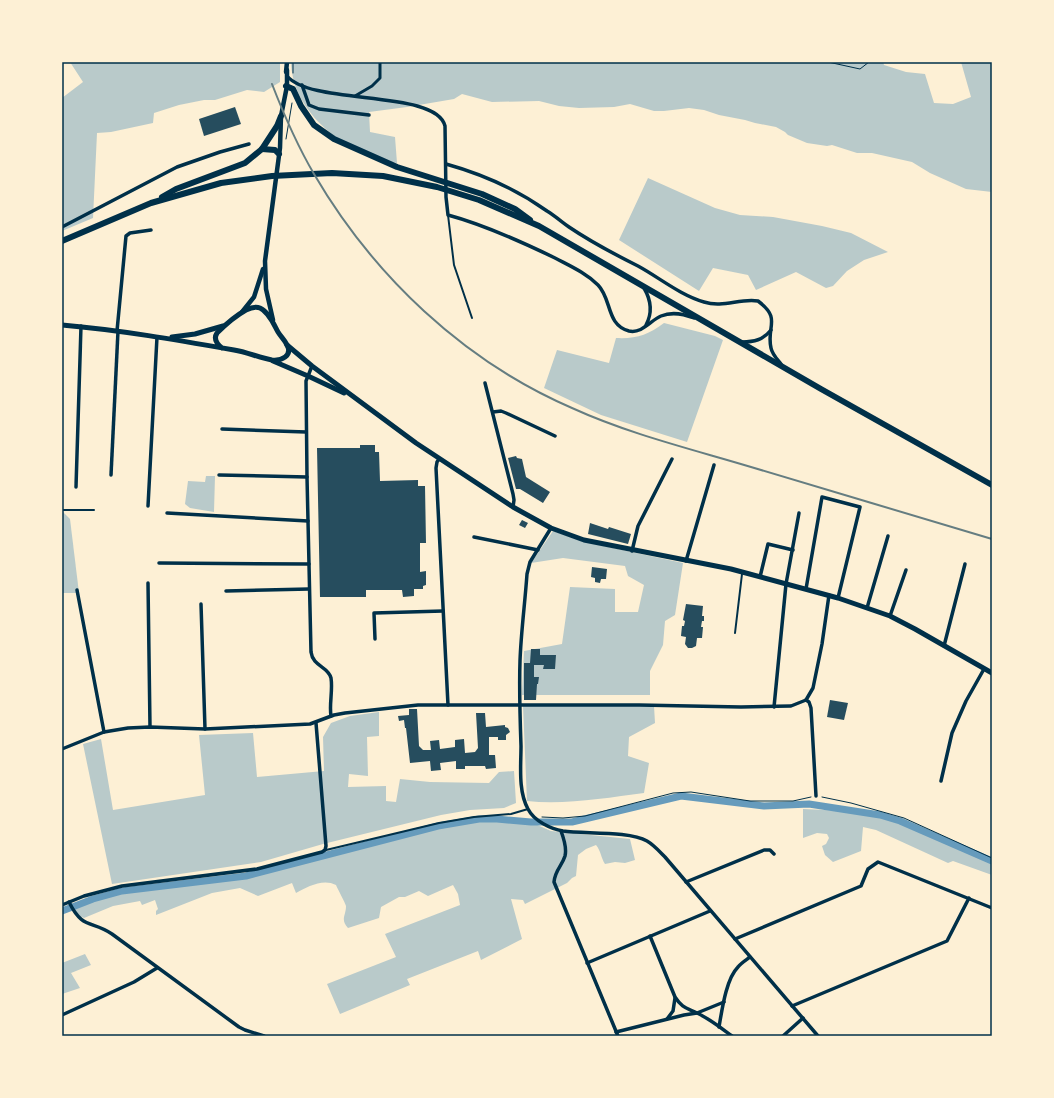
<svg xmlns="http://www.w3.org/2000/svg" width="1054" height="1098" font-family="'Sofia Sans Condensed',sans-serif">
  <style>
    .green { fill: #b9caca }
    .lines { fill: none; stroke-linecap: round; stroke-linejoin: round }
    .canal { stroke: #669bbc; stroke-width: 7 }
    .building { fill: #264d5e }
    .path { stroke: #003049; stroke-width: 1 }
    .service { stroke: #003049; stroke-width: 2 }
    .pedestrian { stroke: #003049; stroke-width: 3 }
    .minor { stroke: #003049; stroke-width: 3.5 }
    .tertiary { stroke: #003049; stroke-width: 4.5 }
    .secondary { stroke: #003049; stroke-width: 5 }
    .primary { stroke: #003049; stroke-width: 6 }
    .rail { stroke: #657d81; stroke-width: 2 }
    .neatline { fill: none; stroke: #003049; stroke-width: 1.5 }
  </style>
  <rect width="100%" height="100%" fill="#fdf0d5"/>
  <!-- green -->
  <g class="green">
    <polygon points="70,62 280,62 280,82 264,92 247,90 215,100 204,100 179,105 154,113 153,123 111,132 97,133 93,218 62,231 62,98 83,82"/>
    <path d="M291,62H883L884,65L906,72L925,74L934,103L953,104L971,97L961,62H992V192L966,189L930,173L912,162L872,153H857L832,145L827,146L807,143L788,135L785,132L776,127L755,123L745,120L719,115L704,110L689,108L664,111H654L630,104L614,107L579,108L559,106L539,101L492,102L462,94L454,99L407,107L369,112L370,132L395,137L397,163C386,162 374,160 364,155C329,137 292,105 291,62Z"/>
    <polygon points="648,178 715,208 740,215 773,217 822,226 851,233 888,252 864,260 847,271 833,286 826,288 796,272 756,290 748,275 713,268 699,291 619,240"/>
    <path d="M664,323L715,336L723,340L687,442L601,415L544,388L557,350L609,363L616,338C636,339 648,335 664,323Z"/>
    <polygon points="206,476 215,476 214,512 190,508 185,504 188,481 205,482"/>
    <polygon points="62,511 70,519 79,593 62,593"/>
    <polygon points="553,531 585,542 683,563 675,615 665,621 663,645 650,671 650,695 522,695 524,651 562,644 570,587 615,589 615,612 638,612 644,585 628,576 625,566 563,558 531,563"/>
    <path d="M523,706H654L655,723L629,737L628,756L649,763L644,793C606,798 565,805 527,801Z"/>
    <polygon points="379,712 379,736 367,737 368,776 349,774 348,787 386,786 386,801 396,802 400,779 430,782 489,783 499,772 514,771 516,803 504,808 470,810 441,815 323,844 261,862 112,884 83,744 101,739 113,810 205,795 199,735 253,733 257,777 324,771 323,737 331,723 350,716"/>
    <polygon points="803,809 848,811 883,817 944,842 992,863 992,875 953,861 948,863 876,830 863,827 861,851 833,862 825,855 822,846 826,844 829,838 827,834 817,833 803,838"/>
    <path d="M499,818L508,822L535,824L551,831L630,839L635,860L625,863L615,862L605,864C601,858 601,851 596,845L586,849L578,855L576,876L572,878L567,883L525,904L523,900L511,899L522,939L481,960L478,951L407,979L410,985L340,1014L327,984L396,957L385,934L460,905L458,894L453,885L428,896L419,891L405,897H399L381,907L379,918L348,928C340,919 346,916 346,906C345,902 338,890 336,885C323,878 307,887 296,893L292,883L258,896L240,888L212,893L156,915V911L158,909L155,900L142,905L140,901L113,906L84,918L80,916L71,906L111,893L263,871L325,853L443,824L471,819Z"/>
    <polygon points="85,954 91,965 71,973 80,988 62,994 62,963"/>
  </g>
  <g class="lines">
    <!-- canal -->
    <polyline class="canal" points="62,911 93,899 122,891 246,876 438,826 479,819 497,819 531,822 572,822 681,796 764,806 809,804 880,815 900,821 992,861"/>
  </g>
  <!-- building -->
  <g class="building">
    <polygon points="235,107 241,124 204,136 199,119"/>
    <polygon points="360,445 375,445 375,452 379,452 380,481 418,480 418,486 425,486 426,543 420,543 420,572 426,571 426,585 423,586 423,589 414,589 414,596 403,597 402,590 366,590 366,597 320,597 317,448 360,448"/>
    <polygon points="516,456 517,458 522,459 526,477 550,492 543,503 520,489 516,489 508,458"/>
    <polygon points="522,520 528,523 525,528 519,525"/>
    <polygon points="590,523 608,529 609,527 631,534 628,544 588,534"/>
    <polygon points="592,567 607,569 606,579 601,579 600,583 595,582 595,578 591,577"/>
    <polygon points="686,604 703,606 702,616 704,616 704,621 702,621 701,627 703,627 702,638 697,638 696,646 692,648 688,648 685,644 686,637 681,636 682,626 684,626 685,621 683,620"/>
    <polygon points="531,649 540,649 540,655 556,655 555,669 543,669 544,665 534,665 534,677 539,677 538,684 537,684 536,700 524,700 524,663 530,663"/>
    <polygon points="830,700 848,703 844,720 827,717"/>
    <polygon points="409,709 417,709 419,746 423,750 431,750 430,741 439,740 440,749 455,747 455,740 464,739 465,753 475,752 478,748 476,713 485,713 486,727 505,725 505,727 508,728 510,732 506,735 506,740 498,740 498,737 489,737 489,755 495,755 496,768 486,769 485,766 465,766 465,769 456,769 456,761 440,763 441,770 431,771 430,761 410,763 406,728 405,728 404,720 399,721 398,716 409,715"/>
  </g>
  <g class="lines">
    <!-- path -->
    <g class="path">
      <polyline points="293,62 293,73"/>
      <polyline points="828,62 860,69 869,62"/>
      <polyline points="286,139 292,103"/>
      <polyline points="822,797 851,803 904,818 992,858"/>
      <polyline points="542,817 563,818 585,816 673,793 691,792 750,801 793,801 811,797"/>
    </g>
    <!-- service -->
    <g class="service">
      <polyline points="448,215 454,265 472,318"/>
      <polyline points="62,510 94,510"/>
      <polyline points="735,633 742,574"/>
      <polyline points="326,850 439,823 474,817 511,814 528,809"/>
    </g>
    <!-- pedestrian -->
    <polyline class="pedestrian" points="355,96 372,86 380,78 380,62"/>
    <!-- minor -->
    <g class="minor">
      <path d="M287,76C312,106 436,89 445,126L446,197L448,215C485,225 520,241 555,258C570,266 586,273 598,285C612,299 606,325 629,331C642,334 651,320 661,316C671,312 684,314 694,318"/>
      <polyline points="302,85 309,105 319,109 369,115"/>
      <path d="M446,164C482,174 516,189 547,211C555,216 562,222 569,227C591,242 614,254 638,266C660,278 680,295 704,302C723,308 740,298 758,301C782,319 766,326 771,348C772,354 777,359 781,364"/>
      <polyline points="62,227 177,167 220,152 249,144"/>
      <path d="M644,288C651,300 653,312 646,325"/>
      <polyline points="117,331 126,236 130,233 151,230"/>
      <path d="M742,342C754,342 763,340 771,330"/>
      <path d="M312,366L306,381L307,477L311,652C313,667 328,666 331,678C333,691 329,704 331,716"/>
      <polyline points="485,383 513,494 514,500 513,507"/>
      <polyline points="493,412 501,411 506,413 555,436"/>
      <polyline points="222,429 306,432"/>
      <polyline points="439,459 437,462 436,468 448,705"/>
      <polyline points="111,475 118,331"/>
      <polyline points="219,475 307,477"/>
      <polyline points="76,487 81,326"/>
      <polyline points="148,506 157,337"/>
      <polyline points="167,513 308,521"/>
      <path d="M551,528L530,562L527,574C525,603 521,632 520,661C519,690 520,718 521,746C521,766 518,791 528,809C534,821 551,829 563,831C585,834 629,831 647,841C654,845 660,852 665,857L818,1036"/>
      <polyline points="474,537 538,550"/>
      <polyline points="632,551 638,526 672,459"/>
      <polyline points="686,561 714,465"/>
      <polyline points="159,563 309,564"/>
      <polyline points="760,577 768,544 793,550"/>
      <polyline points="148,583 150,727"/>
      <polyline points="806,589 822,497 860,507 838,598"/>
      <polyline points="77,590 104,732"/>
      <polyline points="226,591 309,589"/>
      <polyline points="201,604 205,729"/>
      <polyline points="867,608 888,536"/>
      <polyline points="890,616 906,570"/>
      <polyline points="375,639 374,613 443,611"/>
      <polyline points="944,646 965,564"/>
      <polyline points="806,700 813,688 822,644 829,595"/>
      <polyline points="806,700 809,702 811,708 816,796"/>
      <polyline points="774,707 786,584 799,513"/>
      <polyline points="62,749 104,732 128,728 150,727 205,729 310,724 334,715 345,713 418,705 639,705 741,707 791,706 806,700"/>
      <polyline points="941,781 952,733 966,701 984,669"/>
      <path d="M561,831C564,839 567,848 565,856C562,866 555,870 554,882L618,1036"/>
      <polyline points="686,882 764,850 770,850 774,854"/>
      <path d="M69,902C83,930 91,920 112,934L239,1027L245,1030L264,1036"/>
      <polyline points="62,905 84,896 122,886 257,869 322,852 325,850 326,846 316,723"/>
      <path d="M650,936L675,997C682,1008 687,1008 697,1013C710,1019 721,1028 732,1036"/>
      <polyline points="735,939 861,886 868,869 878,862 992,908"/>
      <polyline points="587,963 710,911"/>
      <polyline points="792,1006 947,941 969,898"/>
      <polyline points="62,1015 134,982 157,968"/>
      <polyline points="667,1019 673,1011 675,998"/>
      <path d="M719,1027C722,1010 726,979 738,967C741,963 746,960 750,957"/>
      <polyline points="616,1032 684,1015 697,1013 724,1002"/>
      <polyline points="783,1036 803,1018"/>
    </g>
    <!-- tertiary -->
    <g class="tertiary">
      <polyline points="286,72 287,62"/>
      <polyline points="242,312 254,297 263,269"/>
      <polyline points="273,320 266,289 265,261 280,148 281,116 287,86 287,70"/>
    </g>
    <!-- secondary -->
    <g class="secondary">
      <path d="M62,325C120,330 177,340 234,350C247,352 260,358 272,360C281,361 293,356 287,345C285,340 281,337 278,332C274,325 269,312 260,308C255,306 250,308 246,310C237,315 224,326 217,333C213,339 217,344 222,348"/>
      <polyline points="172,337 195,334 223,326"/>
      <polyline points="287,345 312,366 416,443 513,507 551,528 584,540 731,569 838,598 890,616 915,629 992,673"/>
      <polyline points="273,361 308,376 344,393"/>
    </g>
    <!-- primary -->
    <g class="primary">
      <polyline points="286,86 293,89 301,106 314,125 334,139 397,167 482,194 515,209 530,220"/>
      <polyline points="262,149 275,150 279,154"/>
      <polyline points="162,197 176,189 245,163 262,149 277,126 281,116"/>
      <polyline points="62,241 151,203 221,183 272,176 332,173 383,176 437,187 479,200 539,226 821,389 992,485"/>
    </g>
    <!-- rail -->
    <path class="rail" d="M272,84C284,115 297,145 314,174C373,275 463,361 572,408C629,434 691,449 751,467C831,491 912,515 992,539"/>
  </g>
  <!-- border -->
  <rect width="1054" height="1098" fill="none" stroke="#fdf0d5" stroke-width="126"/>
  <rect x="63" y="63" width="928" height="972" class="neatline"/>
</svg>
